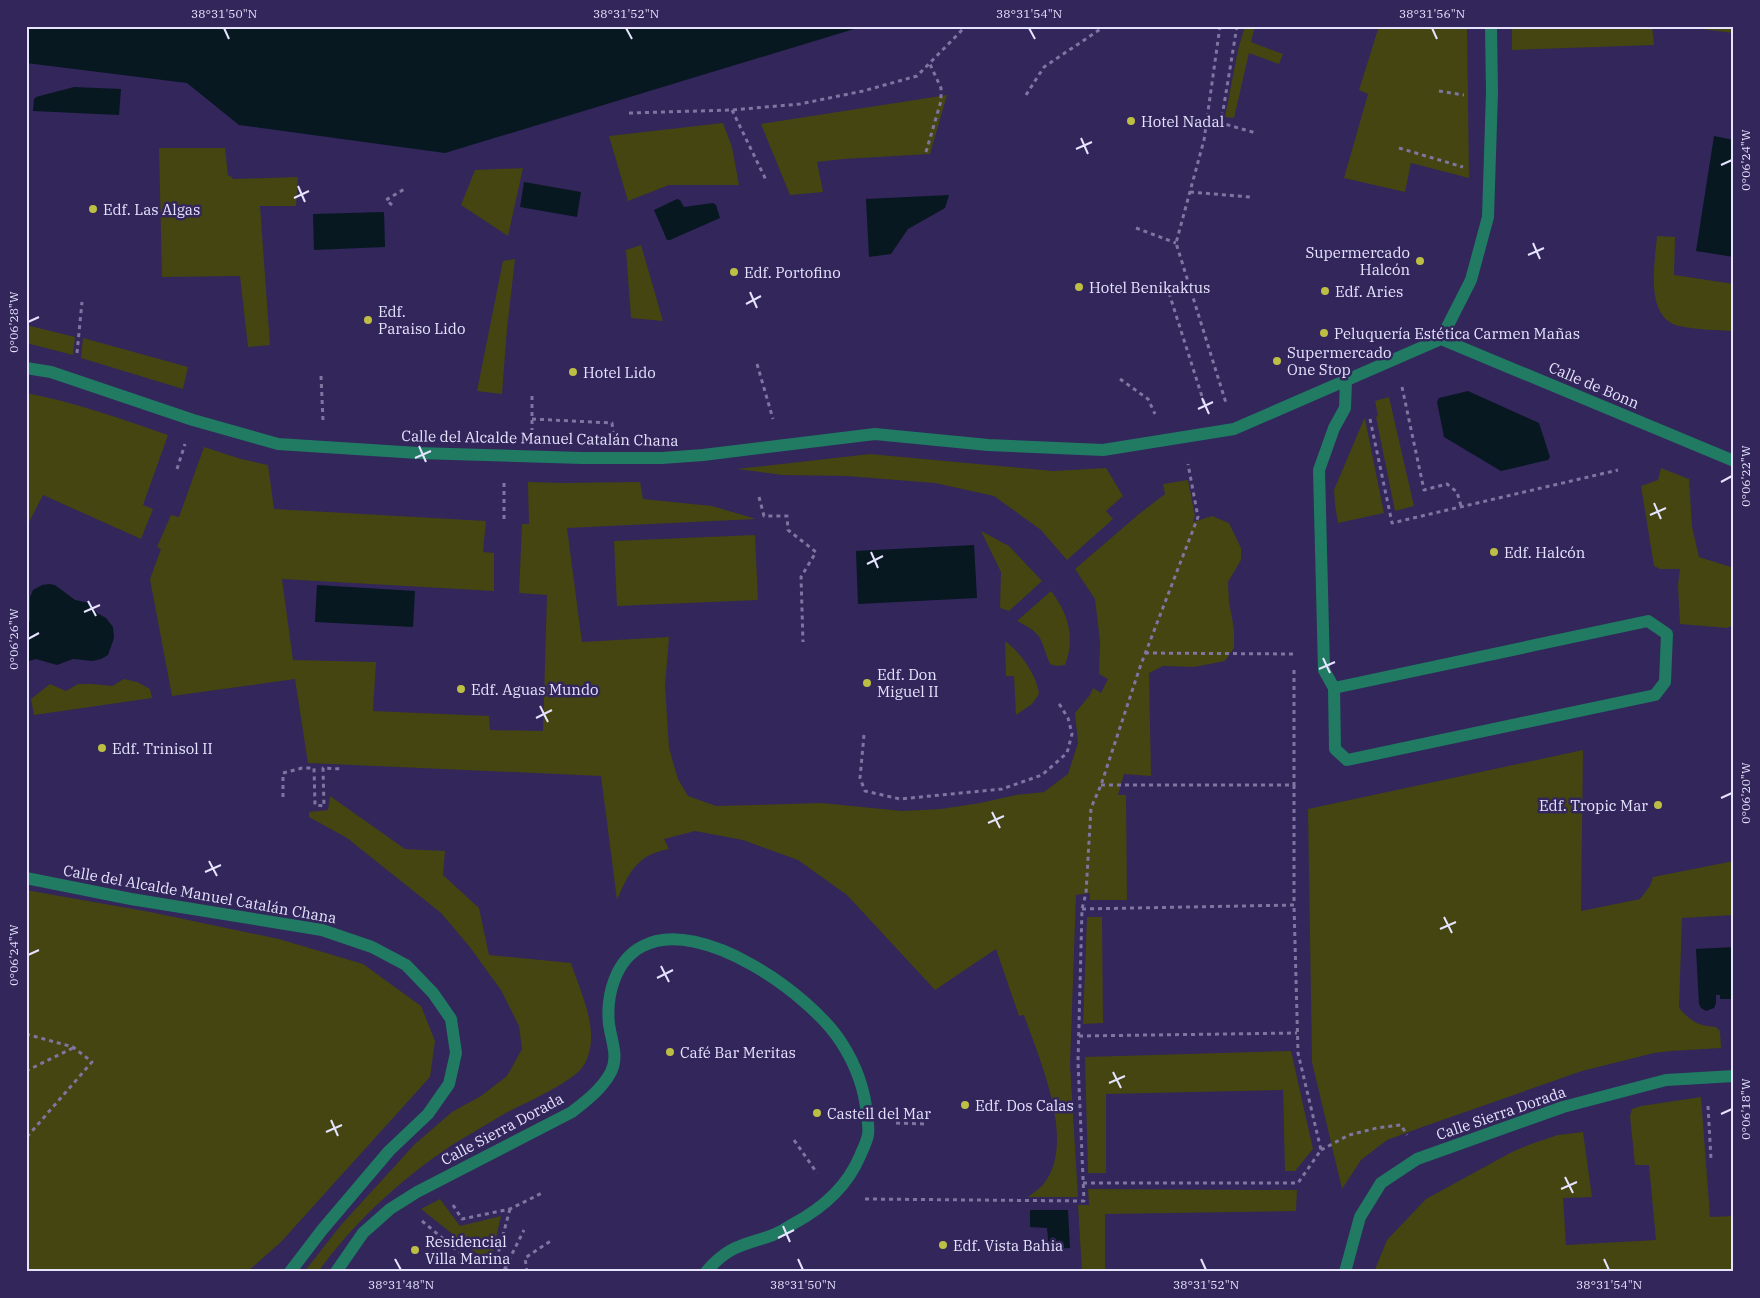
<svg xmlns="http://www.w3.org/2000/svg" width="1760" height="1298" font-family="'IBM Plex Serif',serif">
  <style>
    .green { fill: #444511 }
    .water { fill: #071821 }
    .lines { fill: none; stroke-linecap: round; stroke-linejoin: round }
    .path { stroke: #7e76a0; stroke-width: 3; stroke-dasharray: 4 4; stroke-linecap: butt }
    .lane { stroke: #207b62; stroke-width: 12 }
    .street { stroke: #207b62; stroke-width: 12 }
    .ticks { fill: none; stroke: #e5e3fe; stroke-width: 2 }
    .poi-dot { fill: #bcbf44; stroke: #32265b; stroke-width: 2 }
    .labels { text-anchor: middle; dominant-baseline: central; stroke-width: 5; stroke-linejoin: round; paint-order: stroke }
    .poi-label { font-size: 15px; fill: #e5e3fe; stroke: #32265b; text-anchor: start }
    .street-label { font-size: 15px; fill: #e5e3fe; stroke: #32265b }
    .neatline { fill: none; stroke: #e5e3fe; stroke-width: 2 }
    .ticks-label { font-size: 12px; text-anchor: middle; fill: #e5e3fe }
  </style>
  <rect width="100%" height="100%" fill="#32265b"/>
  <!-- green -->
  <g class="green">
    <polygon points="1245,26 1255,26 1251,42 1283,54 1279,64 1249,53 1234,118 1225,117 1238,50"/>
    <polygon points="1379,26 1401,28 1405,26 1467,26 1469,178 1411,163 1405,192 1344,178 1368,94 1359,90"/>
    <polygon points="1512,26 1570,26 1572,28 1576,26 1652,26 1654,45 1512,50"/>
    <polygon points="1693,26 1734,26 1734,33 1694,28"/>
    <polygon points="947,95 930,154 843,159 817,162 823,192 790,195 761,124"/>
    <polygon points="723,123 732,147 739,185 669,185 628,201 609,136"/>
    <polygon points="159,148 225,148 228,175 234,179 298,177 296,206 260,206 270,345 248,347 240,276 162,277"/>
    <polygon points="523,168 508,236 461,205 475,170"/>
    <path d="M1657,236L1675,237L1674,275L1734,284V331C1716,330 1697,330 1679,326C1644,318 1655,262 1657,236Z"/>
    <polygon points="641,245 663,321 631,318 626,250"/>
    <polygon points="515,259 507,329 502,394 477,391 503,261"/>
    <polygon points="26,325 75,337 73,355 26,343"/>
    <polygon points="83,338 188,367 183,389 81,358"/>
    <path d="M26,393C74,402 122,419 168,435L143,505L153,509L141,539L43,495L26,528Z"/>
    <polygon points="1389,397 1414,506 1395,511 1376,417 1378,416 1375,401"/>
    <polygon points="1364,419 1365,419 1384,513 1338,523 1335,505 1334,490"/>
    <path d="M204,447L241,459L268,465L274,509L486,521L483,552L494,553V591L282,579L293,660L376,662L373,711L489,716L490,730L543,731L547,595L519,593L522,524H529L528,482L561,483L640,482L643,499L712,506L756,519L567,528L582,642L669,637L665,686L669,748L678,779L688,796L716,806L822,803L902,811L941,809L980,803L1016,795L1044,792L1068,774L1078,743L1075,713L1090,695L1093,688L1101,693L1108,679L1099,674L1100,641L1095,599L1075,569L1139,514L1165,494L1163,484L1188,480L1195,516L1193,522L1212,516L1229,523L1241,548V560L1228,582L1229,602L1234,629V648L1225,661L1194,667L1163,666L1149,673L1151,776L1124,774L1118,795H1126L1127,900H1090V893L1076,895L1070,1065L1078,1197H1028C1034,1192 1041,1188 1045,1182C1076,1140 1039,1059 1024,1015L1019,1016L996,949L935,990L847,895L798,860L743,840L695,831L664,839L669,849C637,855 629,872 617,900L601,776L308,763L295,679L172,696L150,579L161,549L157,547L171,515L179,517Z"/>
    <polygon points="870,454 1053,471 1106,468 1123,496 1106,511 1113,519 1067,560 1041,530 994,496 935,483 846,476 782,475 737,469"/>
    <polygon points="1661,468 1689,479 1692,527 1699,557 1734,568 1734,625 1727,628 1680,624 1678,585 1680,569 1660,569 1654,566 1641,486 1658,480"/>
    <polygon points="981,531 1009,546 1042,581 1009,611 1000,608 1001,572"/>
    <polygon points="755,535 758,600 617,606 614,541"/>
    <path d="M1051,591C1068,613 1076,638 1065,665L1056,666L1050,664C1039,638 1045,635 1017,621Z"/>
    <path d="M1005,641C1020,652 1037,675 1039,694L1032,704L1016,715L1014,676H1006Z"/>
    <polygon points="124,679 137,682 150,689 152,698 34,715 31,699 50,684 66,691 78,684 92,684 112,686"/>
    <path d="M1583,750L1581,911L1640,899L1650,886L1653,877L1734,861V915L1682,918L1679,1008C1691,1021 1698,1026 1716,1027L1720,1031L1721,1048L1671,1051L1654,1053L1582,1071L1428,1125L1387,1140L1361,1160L1342,1189L1312,1062L1308,809Z"/>
    <path d="M330,796L405,849L445,851L443,875L479,908L489,955L571,963C581,994 602,1033 584,1065C573,1083 524,1103 504,1114C487,1124 469,1135 452,1145C401,1179 354,1222 318,1272H304L341,1225L415,1144L452,1112L481,1096L507,1076L522,1049L519,1026L501,990L469,946L441,913L347,838L309,817V812L328,810Z"/>
    <polygon points="26,890 150,912 279,939 363,964 421,1006 435,1041 430,1077 281,1242 247,1272 26,1272"/>
    <polygon points="1087,917 1102,917 1103,1023 1083,1024"/>
    <polygon points="1291,1051 1313,1149 1295,1171 1285,1171 1283,1090 1106,1094 1106,1173 1088,1173 1085,1057"/>
    <polygon points="1701,1097 1710,1217 1734,1216 1734,1272 1374,1272 1387,1240 1426,1199 1512,1152 1531,1144 1558,1135 1583,1132 1592,1197 1563,1198 1566,1245 1656,1240 1649,1165 1635,1165 1630,1116 1632,1109 1641,1106"/>
    <polygon points="1088,1189 1297,1190 1296,1211 1105,1214 1105,1272 1082,1272 1078,1205 1089,1205"/>
    <polygon points="440,1199 460,1226 501,1216 490,1264 421,1209"/>
  </g>
  <!-- water -->
  <g class="water">
    <polygon points="26,26 864,26 445,153 239,125 187,83 26,63"/>
    <polygon points="74,87 121,89 119,115 33,111 34,99 36,97"/>
    <polygon points="1714,136 1734,140 1734,257 1696,251"/>
    <polygon points="524,182 581,192 577,217 520,207"/>
    <polygon points="949,195 945,208 908,229 891,254 869,257 866,199"/>
    <polygon points="677,199 680,200 684,207 713,203 716,205 720,218 670,240 667,240 654,210"/>
    <polygon points="384,212 385,247 314,250 313,214"/>
    <polygon points="1468,391 1539,423 1550,457 1548,460 1501,471 1444,437 1437,402 1439,398"/>
    <polygon points="974,545 977,598 858,604 856,551"/>
    <polygon points="49,584 55,585 75,600 89,603 97,613 106,618 113,627 114,638 108,655 101,659 92,661 73,659 57,665 36,659 26,662 26,631 30,620 30,597 33,590 42,585"/>
    <polygon points="317,585 415,591 413,627 315,622"/>
    <polygon points="1734,947 1734,999 1720,999 1720,995 1716,995 1716,1003 1714,1008 1706,1011 1701,1008 1699,1004 1696,949"/>
    <polygon points="1030,1210 1068,1210 1070,1248 1049,1249 1047,1228 1030,1227"/>
  </g>
  <g class="lines">
    <!-- path -->
    <g class="path">
      <polyline points="1220,26 1204,140 1176,243 1226,403"/>
      <polyline points="1237,26 1221,123 1256,133"/>
      <polyline points="1439,91 1464,95"/>
      <polyline points="1026,95 1044,67 1105,26"/>
      <polyline points="732,110 766,180"/>
      <polyline points="629,113 732,110 800,104 863,91 917,76 966,26"/>
      <polyline points="1399,148 1463,167"/>
      <polyline points="926,152 941,101 941,88 929,62"/>
      <polyline points="1190,192 1250,197"/>
      <polyline points="392,205 386,200 406,188"/>
      <polyline points="1136,228 1176,243"/>
      <polyline points="1169,293 1205,406"/>
      <polyline points="77,353 82,302"/>
      <polyline points="757,364 773,419"/>
      <polyline points="321,376 323,421"/>
      <polyline points="1120,379 1148,399 1155,414"/>
      <polyline points="1402,387 1424,490 1447,484 1457,492 1461,506"/>
      <polyline points="532,396 532,430"/>
      <polyline points="532,419 612,423 613,432"/>
      <polyline points="1370,419 1392,523 1618,470"/>
      <polyline points="177,469 185,444"/>
      <polyline points="504,483 504,523"/>
      <polyline points="759,497 764,516 787,516 788,530 816,552 801,577 803,642"/>
      <polyline points="1145,653 1294,654 1294,657"/>
      <polyline points="864,735 860,778 865,791 900,799 1002,789 1042,775 1067,753 1072,734 1068,718 1058,702"/>
      <polyline points="1101,785 1294,785 1294,668"/>
      <polyline points="283,797 283,773 302,768 314,768 315,805 324,806 323,768 342,769"/>
      <polyline points="1082,909 1294,905 1294,785"/>
      <polyline points="26,1034 73,1047 92,1062 26,1138"/>
      <polyline points="1079,1036 1297,1033"/>
      <polyline points="26,1071 73,1048"/>
      <polyline points="1708,1106 1711,1159"/>
      <polyline points="896,1123 927,1124"/>
      <polyline points="794,1140 817,1173"/>
      <polyline points="1321,1150 1349,1135 1377,1128 1401,1125 1407,1135"/>
      <polyline points="1083,1183 1298,1183 1321,1150 1298,1053 1294,905"/>
      <polyline points="865,1199 1084,1201 1078,1062 1082,909 1086,893 1091,808 1101,785 1140,667 1198,517 1188,464"/>
      <polyline points="453,1205 462,1219 510,1209 542,1193"/>
      <polyline points="510,1209 496,1261 510,1272"/>
      <polyline points="422,1221 472,1263"/>
      <polyline points="505,1268 524,1230"/>
      <polyline points="527,1272 525,1258 552,1240"/>
    </g>
    <!-- lane -->
    <polyline class="lane" points="1334,688 1648,621 1667,634 1665,682 1655,695 1347,760 1335,749 1334,688 1324,670 1319,470 1334,428 1345,408 1346,381"/>
    <!-- street -->
    <g class="street">
      <polyline points="1441,339 1734,461"/>
      <polyline points="26,368 51,372 193,420 278,444 418,453 582,458 662,458 703,455 875,434 988,445 1103,450 1234,429 1441,339 1471,280 1488,217 1492,92 1491,26"/>
      <polyline points="26,878 131,899 322,930 372,947 406,965 433,993 451,1019 456,1053 449,1084 428,1114 389,1151 322,1230 290,1272"/>
      <path d="M336,1272L363,1233L390,1209L417,1192L572,1112C586,1101 602,1089 611,1072C619,1056 611,1040 609,1024C606,996 615,960 643,946C701,916 811,995 841,1042C856,1065 865,1089 867,1116C868,1122 869,1129 868,1135C867,1141 863,1149 860,1156C847,1187 823,1208 793,1224C787,1228 780,1232 773,1235C742,1246 729,1245 706,1272"/>
      <polyline points="1345,1272 1360,1217 1381,1183 1417,1159 1563,1107 1666,1080 1734,1076"/>
    </g>
  </g>
  <!-- ticks -->
  <path class="ticks" d="M224,28L229,39M626,28L632,39M1029,28L1035,39M1432,28L1437,39M1081,138L1088,154M1076,149L1092,142M1721,165L1732,160M298,186L305,202M294,198L309,191M1533,243L1540,259M1528,255L1544,248M750,292L757,308M746,304L761,296M28,322L39,317M1202,398L1209,414M1198,409L1213,402M419,446L426,462M415,458L431,451M1721,482L1732,476M1654,503L1661,519M1650,515L1666,508M871,552L878,568M867,564L883,556M88,601L96,616M84,612L100,605M28,639L39,633M1323,658L1330,673M1319,669L1335,662M540,706L548,722M536,718L552,710M1721,798L1732,793M992,812L1000,828M988,823L1004,816M209,861L217,876M205,872L221,865M1444,917L1452,933M1440,929L1456,922M28,955L39,950M661,966L669,982M657,978L673,970M1113,1072L1121,1088M1109,1083L1125,1076M1721,1114L1732,1109M331,1120L338,1136M326,1132L342,1125M1565,1177L1573,1193M1561,1189L1577,1182M783,1226L790,1242M778,1238L794,1230M395,1259L401,1270M798,1259L803,1270M1201,1259L1206,1270M1604,1259L1609,1270"/>
  <!-- markers -->
  <g class="poi-dot">
    <circle cx="1131" cy="121" r="5"/>
    <circle cx="93" cy="209" r="5"/>
    <circle cx="1420" cy="261" r="5"/>
    <circle cx="734" cy="272" r="5"/>
    <circle cx="1079" cy="287" r="5"/>
    <circle cx="1325" cy="291" r="5"/>
    <circle cx="368" cy="320" r="5"/>
    <circle cx="1324" cy="333" r="5"/>
    <circle cx="1277" cy="361" r="5"/>
    <circle cx="573" cy="372" r="5"/>
    <circle cx="1494" cy="552" r="5"/>
    <circle cx="867" cy="683" r="5"/>
    <circle cx="461" cy="689" r="5"/>
    <circle cx="102" cy="748" r="5"/>
    <circle cx="1658" cy="805" r="5"/>
    <circle cx="670" cy="1052" r="5"/>
    <circle cx="965" cy="1105" r="5"/>
    <circle cx="817" cy="1113" r="5"/>
    <circle cx="943" cy="1245" r="5"/>
    <circle cx="415" cy="1250" r="5"/>
  </g>
  <g class="labels">
    <!-- poi labels -->
    <g class="poi-label">
      <text x="1141" y="121">Hotel Nadal</text>
      <text x="103" y="209">Edf. Las Algas</text>
      <text x="1410" y="252" text-anchor="end">Supermercado<tspan x="1410" dy="17">Halcón</tspan></text>
      <text x="744" y="272">Edf. Portofino</text>
      <text x="1089" y="287">Hotel Benikaktus</text>
      <text x="1335" y="291">Edf. Aries</text>
      <text x="378" y="311">Edf.<tspan x="378" dy="17">Paraiso Lido</tspan></text>
      <text x="1334" y="333">Peluquería Estética Carmen Mañas</text>
      <text x="1287" y="352">Supermercado<tspan x="1287" dy="17">One Stop</tspan></text>
      <text x="583" y="372">Hotel Lido</text>
      <text x="1504" y="552">Edf. Halcón</text>
      <text x="877" y="674">Edf. Don<tspan x="877" dy="17">Miguel II</tspan></text>
      <text x="471" y="689">Edf. Aguas Mundo</text>
      <text x="112" y="748">Edf. Trinisol II</text>
      <text x="1648" y="805" text-anchor="end">Edf. Tropic Mar</text>
      <text x="680" y="1052">Café Bar Meritas</text>
      <text x="975" y="1105">Edf. Dos Calas</text>
      <text x="827" y="1113">Castell del Mar</text>
      <text x="425" y="1241">Residencial<tspan x="425" dy="17">Villa Marina</tspan></text>
      <text x="953" y="1245">Edf. Vista Bahia</text>
    </g>
    <!-- street labels -->
    <g class="street-label">
      <text transform="translate(1594 385) rotate(23)">Calle de Bonn</text>
      <text transform="translate(540 438) rotate(1)">Calle del Alcalde Manuel Catalán Chana</text>
      <text transform="translate(200 894) rotate(10)">Calle del Alcalde Manuel Catalán Chana</text>
      <text transform="translate(1501 1113) rotate(-19)">Calle Sierra Dorada</text>
      <text transform="translate(502 1129) rotate(-28)">Calle Sierra Dorada</text>
    </g>
  </g>
  <!-- border -->
  <rect width="1760" height="1298" fill="none" stroke="#32265b" stroke-width="55"/>
  <rect x="28" y="28" width="1704" height="1242" class="neatline"/>
  <g class="ticks-label">
    <text x="224" y="18">38°31'50"N</text>
    <text x="626" y="18">38°31'52"N</text>
    <text x="1029" y="18">38°31'54"N</text>
    <text x="1432" y="18">38°31'56"N</text>
    <text transform="translate(1746 160) rotate(-90)" y="4">0°06'24"W</text>
    <text transform="translate(14 322) rotate(-90)" y="4">0°06'28"W</text>
    <text transform="translate(1746 476) rotate(-90)" y="4">0°06'22"W</text>
    <text transform="translate(14 639) rotate(-90)" y="4">0°06'26"W</text>
    <text transform="translate(1746 793) rotate(-90)" y="4">0°06'20"W</text>
    <text transform="translate(14 955) rotate(-90)" y="4">0°06'24"W</text>
    <text transform="translate(1746 1109) rotate(-90)" y="4">0°06'18"W</text>
    <text x="401" y="1289">38°31'48"N</text>
    <text x="803" y="1289">38°31'50"N</text>
    <text x="1206" y="1289">38°31'52"N</text>
    <text x="1609" y="1289">38°31'54"N</text>
  </g>
</svg>
